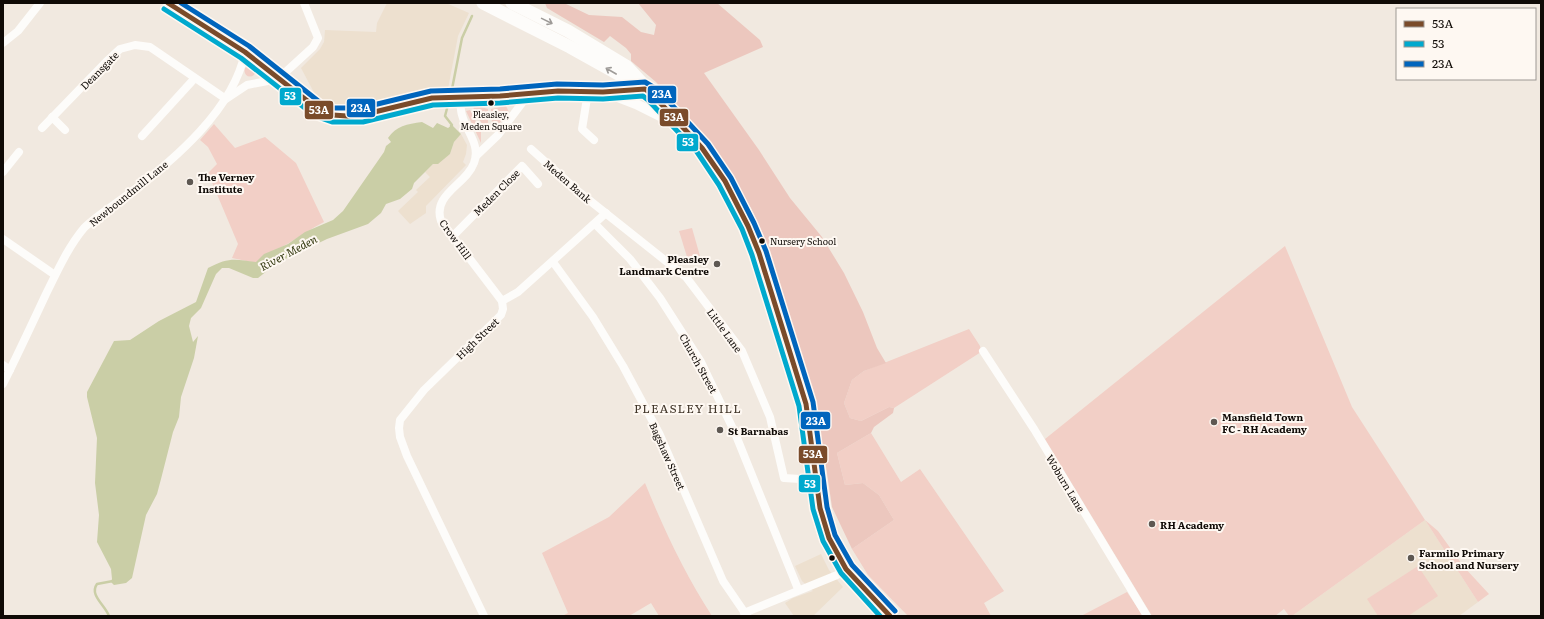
<svg xmlns="http://www.w3.org/2000/svg" width="1544" height="619" font-family="Literata,serif">
  <style>
    .built { fill: #ede0cf }
    .green { fill: #f2cfc6 }
    .forest { fill: #ecc7be }
    .water { fill: #cacea6 }
    .lines { fill: none; stroke-linecap: round; stroke-linejoin: round }
    .stream { stroke: #cacea6; stroke-width: 2.5 }
    .minor { stroke: #fdfcfa; stroke-width: 8 }
    .tertiary { stroke: #fdfcfa; stroke-width: 10 }
    .trunk { stroke: #fdfcfa; stroke-width: 13 }
    .bus-1-casing { stroke: #fef8f2; stroke-width: 8 }
    .bus-2-casing { stroke: #fef8f2; stroke-width: 8 }
    .bus-3-casing { stroke: #fef8f2; stroke-width: 8 }
    .bus-1 { stroke: #7a4b2a; stroke-width: 5 }
    .bus-2 { stroke: #00a9ce; stroke-width: 5 }
    .bus-3 { stroke: #0065bd; stroke-width: 5 }
    .oneway { stroke: #9e9b98 }
    .bus-dot { fill: #0f0a06; stroke: #fef8f2; stroke-width: 1.5 }
    .poi-dot { fill: #5e5852; stroke: #fef8f2; stroke-width: 1.5 }
    .labels { text-anchor: middle; dominant-baseline: central; stroke-width: 4; stroke-linejoin: round; paint-order: stroke }
    .bus-label { font-size: 9px; fill: #0f0a06; stroke: #fef8f2 }
    .street-label { font-size: 10px; fill: #0f0a06; stroke: #fef8f2 }
    .poi-label { font-size: 10px; font-weight: bold; fill: #0f0a06; stroke: #fef8f2; text-anchor: start }
    .water-label { font-size: 11px; font-style: italic; fill: #32380e; stroke: #fef8f2 }
    .quarter-label { font-size: 12px; letter-spacing: 1px; fill: #41362a; stroke: #fef8f2 }
    .line-badge { stroke: #fef8f2; stroke-width: 1.5 }
    .badge-label { font-size: 11px; text-anchor: middle; font-weight: bold; fill: #fff }
  </style>
  <rect width="100%" height="100%" fill="#f1e9e0"/>
  <!-- built -->
  <g class="built">
    <polygon points="387,3 446,3 469,13 458,36 448,89 400,96 358,108 327,107 318,100 301,68 320,49 324,42 325,30 376,32 377,23"/>
    <polygon points="461,134 467,145 466,154 463,162 466,165 426,206 426,213 410,224 398,211 418,192 416,190 430,177 425,172 433,164 450,154 454,142"/>
    <polygon points="1425,520 1478,602 1459,616 1292,616"/>
    <polygon points="821,554 829,570 843,587 813,616 794,616 785,603 793,598 813,591 802,581 795,566"/>
  </g>
  <!-- green -->
  <g class="green">
    <circle cx="250" cy="71" r="5.5"/>
    <polygon points="475,105 488,109 488,123 483,125 473,110"/>
    <polygon points="506,106 509,112 497,126 492,123 491,109"/>
    <polygon points="470,110 481,131 481,143 466,111"/>
    <path d="M214,124L235,148L265,137L296,163L324,222C312,228 301,236 289,243C277,250 266,252 256,263L232,258L238,244L208,173L217,164L208,147L200,140Z"/>
    <polygon points="692,228 700,256 688,260 679,231"/>
    <polygon points="1285,246 1352,407 1425,520 1438,531 1464,567 1489,594 1478,602 1425,520 1292,616 1289,616 1284,609 1275,616 1152,616 1045,439"/>
    <polygon points="969,329 980,346 981,352 894,408 889,407 861,421 850,418 844,403 852,380 864,371"/>
    <polygon points="871,433 901,482 920,469 1004,591 984,603 991,616 908,616 868,575 852,549 894,520 879,495 863,483 845,485 837,453"/>
    <path d="M645,483C664,530 685,574 712,616H659L651,603L629,616H562L568,613L542,553L609,517Z"/>
    <polygon points="1418,566 1438,596 1408,616 1378,616 1367,599"/>
    <polygon points="1127,592 1143,616 1081,616"/>
  </g>
  <!-- forest -->
  <polygon class="forest" points="545,3 564,3 589,15 622,17 641,32 654,35 656,25 638,3 717,3 760,40 763,47 704,73 759,150 790,198 822,237 844,273 863,312 877,348 886,363 864,371 852,380 844,403 850,418 861,421 889,407 894,408 893,413 874,427 871,433 837,453 845,485 863,483 879,495 894,520 852,549 832,507 824,453 810,390 793,341 763,234 751,208 708,141 656,82 631,61 631,54 626,48 610,36 604,42 547,8"/>
  <!-- water -->
  <path class="water" d="M422,122L433,128L437,123L448,128L452,125L461,134L454,142L450,154L438,164H433L414,183L412,189L400,199L386,204L381,213L368,224L327,239L277,263L258,278H253L229,268H222L216,274L201,308L191,318L189,326L193,342L198,336L194,358L181,397L179,417L173,432L161,479L157,494L146,515L132,578L126,583L114,585L111,582L112,579L111,569L97,542L99,515L95,483L97,438L87,397V392L114,341L130,340L159,321L196,302L208,268C228,257 235,259 256,262L264,254L288,244L305,232L333,220L343,211L384,152L386,146L391,142L388,138C396,126 407,124 422,122Z"/>
  <g class="lines">
    <!-- stream -->
    <g class="stream">
      <polyline points="451,94 462,38 472,16"/>
      <polyline points="449,101 445,116 452,125 451,126"/>
      <path d="M109,616C105,605 89,595 97,584L113,581"/>
    </g>
    <!-- minor -->
    <g class="minor">
      <polyline points="3,43 18,31 40,3"/>
      <polyline points="588,92 582,129 594,140"/>
      <path d="M460,96C461,102 460,109 462,115C466,131 481,145 474,163C466,185 432,194 441,221L502,301L503,309L501,315L424,390L400,420L399,428L400,437L407,456L484,616"/>
      <polyline points="52,117 65,130"/>
      <polyline points="42,128 106,62 120,49 135,45 150,47 226,99 247,85 278,79 313,47 318,38 304,3"/>
      <polyline points="142,136 194,79"/>
      <polyline points="531,149 579,192 686,277 742,351 770,417 784,478 816,480"/>
      <polyline points="476,156 498,135 525,99 525,94"/>
      <polyline points="3,172 19,152"/>
      <polyline points="595,224 630,259 660,298 701,362 735,433 798,589"/>
      <polyline points="454,235 522,166 538,184"/>
      <polyline points="3,239 55,275"/>
      <polyline points="553,262 593,317 623,366 660,435 723,581 747,616"/>
      <polyline points="502,301 518,292 606,213"/>
      <polyline points="983,351 1034,429 1147,616"/>
      <polyline points="3,365 10,370"/>
      <path d="M3,384C18,354 32,324 46,294C57,272 68,247 84,228C97,215 116,204 130,193C174,160 234,109 245,52"/>
      <polyline points="744,613 837,575 846,569"/>
    </g>
    <!-- tertiary -->
    <g class="tertiary">
      <polyline points="168,3 245,52 319,110 333,115 347,116 362,115 432,98 500,96 558,91 603,92 645,89"/>
      <polyline points="605,92 636,104 678,125"/>
    </g>
    <!-- trunk -->
    <g class="trunk">
      <polyline points="483,3 570,47 640,86"/>
      <polyline points="512,3 568,31 626,66 702,148 725,181 748,226 759,253 806,404 820,508 829,538 846,569 890,616"/>
    </g>
    <!-- bus-1 casing -->
    <g class="bus-1-casing">
      <polyline id="bus-1" points="168,3 245,52 319,110 333,115 347,116 362,115 432,98 500,96 558,91 603,92 645,89 653,95 702,148 725,181 748,226 759,253 806,404 820,508 829,538 846,569 890,616"/>
    </g>
    <!-- bus-2 casing -->
    <g class="bus-2-casing">
      <polyline id="bus-2" points="164,9 241,58 315,116 332,122 363,122 433,105 500,103 558,98 603,99 643,96 648,100 697,152 719,185 742,229 752,255 799,406 813,509 823,541 841,573 880,616"/>
    </g>
    <!-- bus-3 casing -->
    <g class="bus-3-casing">
      <polyline id="bus-3" points="181,3 249,46 322,104 334,108 361,108 431,91 500,89 557,84 603,85 645,82 658,90 708,144 731,178 754,223 766,251 813,402 827,507 835,535 852,565 895,611"/>
    </g>
    <!-- bus-1 -->
    <use href="#bus-1" class="bus-1"/>
    <!-- bus-2 -->
    <use href="#bus-2" class="bus-2"/>
    <!-- bus-3 -->
    <use href="#bus-3" class="bus-3"/>
  </g>
  <!-- one-way arrows -->
  <defs><path id="oneway-shaft" d="M-6 0H5M1.5-3L5.5 0L1.5 3" fill="none" stroke-width="1.6" stroke-linecap="round" stroke-linejoin="round"/></defs>
  <g class="oneway">
    <use href="#oneway-shaft" transform="translate(547 21) rotate(26)"/>
    <use href="#oneway-shaft" transform="translate(611 71) rotate(-150)"/>
  </g>
  <!-- markers -->
  <g class="bus-dot">
    <circle cx="491" cy="103" r="3.5"/>
    <circle cx="762" cy="241" r="3.5"/>
    <circle cx="832" cy="558" r="3.5"/>
  </g>
  <g class="poi-dot">
    <circle cx="190" cy="182" r="4"/>
    <circle cx="717" cy="264" r="4"/>
    <circle cx="1214" cy="422" r="4"/>
    <circle cx="720" cy="430" r="4"/>
    <circle cx="1152" cy="524" r="4"/>
    <circle cx="1411" cy="558" r="4"/>
  </g>
  <g class="labels">
    <!-- bus labels -->
    <g class="bus-label">
      <text x="491" y="114">Pleasley,<tspan x="491" dy="12">Meden Square</tspan></text>
      <text x="770" y="241" text-anchor="start">Nursery School</text>
    </g>
    <!-- street labels -->
    <g class="street-label">
      <text transform="translate(99 70) rotate(-45)">Deansgate</text>
      <text transform="translate(568 181) rotate(41)">Meden Bank</text>
      <text transform="translate(496 192) rotate(-45)">Meden Close</text>
      <text transform="translate(128 193) rotate(-39)">Newboundmill Lane</text>
      <text transform="translate(456 239) rotate(54)">Crow Hill</text>
      <text transform="translate(725 330) rotate(54)">Little Lane</text>
      <text transform="translate(477 338) rotate(-44)">High Street</text>
      <text transform="translate(699 363) rotate(61)">Church Street</text>
      <text transform="translate(668 456) rotate(66)">Bagshaw Street</text>
      <text transform="translate(1066 483) rotate(59)">Woburn Lane</text>
    </g>
    <!-- poi labels -->
    <g class="poi-label">
      <text x="198" y="176">The Verney<tspan x="198" dy="12">Institute</tspan></text>
      <text x="709" y="258" text-anchor="end">Pleasley<tspan x="709" dy="12">Landmark Centre</tspan></text>
      <text x="1222" y="416">Mansfield Town<tspan x="1222" dy="12">FC - RH Academy</tspan></text>
      <text x="728" y="430">St Barnabas</text>
      <text x="1160" y="524">RH Academy</text>
      <text x="1419" y="552">Farmilo Primary<tspan x="1419" dy="12">School and Nursery</tspan></text>
    </g>
    <!-- water labels -->
    <g class="water-label">
      <text transform="translate(288 252) rotate(-28)">River Meden</text>
    </g>
    <!-- quarter labels -->
    <g class="quarter-label">
      <text x="688" y="408">PLEASLEY HILL</text>
    </g>
  </g>
  <g class="line-badge">
    <rect x="647" y="85" width="30" height="19" rx="4" fill="#0065bd"/>
    <rect x="279" y="87" width="23" height="19" rx="4" fill="#00a9ce"/>
    <rect x="346" y="98" width="30" height="20" rx="4" fill="#0065bd"/>
    <rect x="304" y="100" width="30" height="20" rx="4" fill="#7a4b2a"/>
    <rect x="659" y="108" width="30" height="19" rx="4" fill="#7a4b2a"/>
    <rect x="676" y="133" width="23" height="19" rx="4" fill="#00a9ce"/>
    <rect x="800" y="411" width="31" height="19" rx="4" fill="#0065bd"/>
    <rect x="798" y="445" width="30" height="19" rx="4" fill="#7a4b2a"/>
    <rect x="798" y="474" width="23" height="19" rx="4" fill="#00a9ce"/>
  </g>
  <g class="badge-label">
    <text x="662" y="98">23A</text>
    <text x="290" y="100">53</text>
    <text x="361" y="112">23A</text>
    <text x="319" y="114">53A</text>
    <text x="674" y="121">53A</text>
    <text x="688" y="146">53</text>
    <text x="816" y="425">23A</text>
    <text x="813" y="458">53A</text>
    <text x="810" y="488">53</text>
  </g>
  <!-- border -->
  <rect width="1544" height="619" fill="none" stroke="#0f0a06" stroke-width="8"/>
  <!-- legend -->
  <rect x="1396" y="8" width="140" height="72" fill="#fef8f2" stroke="#9e9994"/>
  <rect x="1404" y="21" width="20" height="6" fill="#7a4b2a" stroke="#9e9994"/>
  <text x="1432" y="28" font-size="12" fill="#0f0a06">53A</text>
  <rect x="1404" y="41" width="20" height="6" fill="#00a9ce" stroke="#9e9994"/>
  <text x="1432" y="48" font-size="12" fill="#0f0a06">53</text>
  <rect x="1404" y="61" width="20" height="6" fill="#0065bd" stroke="#9e9994"/>
  <text x="1432" y="68" font-size="12" fill="#0f0a06">23A</text>
</svg>
